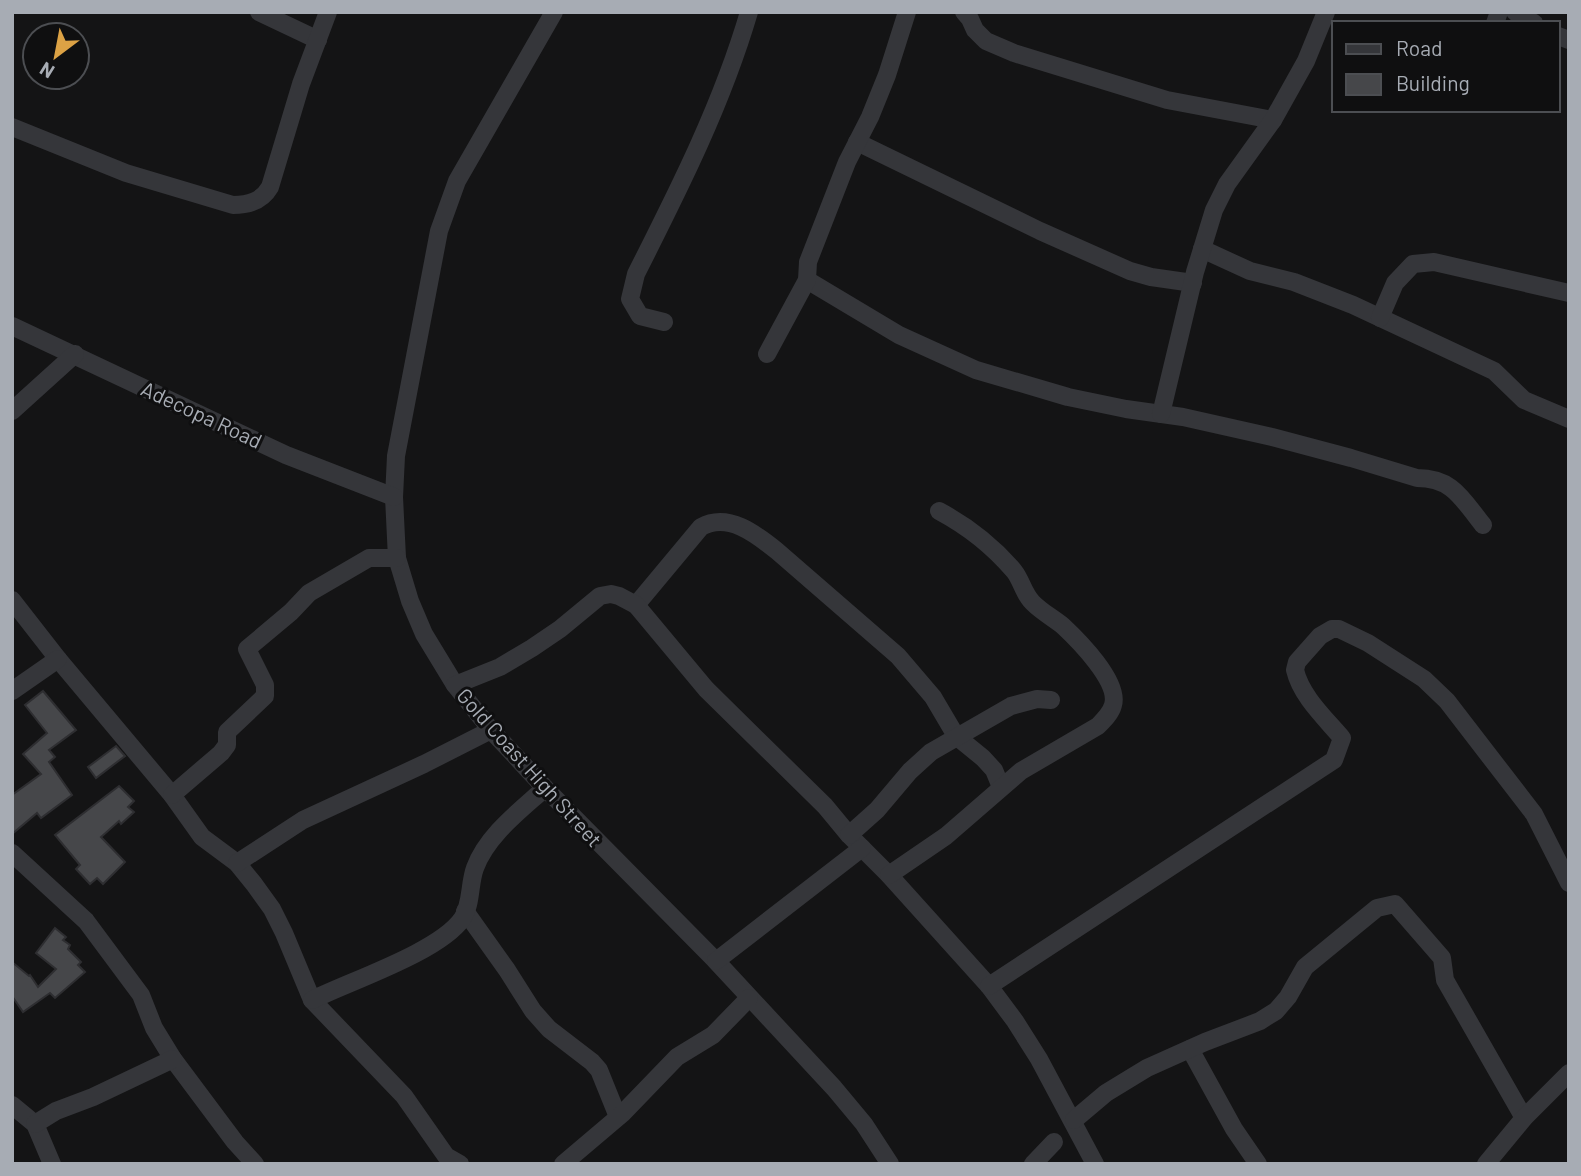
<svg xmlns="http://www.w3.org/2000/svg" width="1581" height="1176" font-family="Barlow,sans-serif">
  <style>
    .building { fill: #46474a; stroke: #2e2e31; stroke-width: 2 }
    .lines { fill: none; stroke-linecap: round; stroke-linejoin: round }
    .minor { stroke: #35363a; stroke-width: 18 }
    .labels { text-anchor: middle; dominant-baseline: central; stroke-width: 6; stroke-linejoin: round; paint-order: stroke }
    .street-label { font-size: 21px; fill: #a7acb4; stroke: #0f0f10 }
  </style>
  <rect width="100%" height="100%" fill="#141415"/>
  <!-- building -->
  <g class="building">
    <polygon points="43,691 76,730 49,750 55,757 49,762 72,795 41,818 37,813 12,834 12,795 41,774 23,754 47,733 25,705"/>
    <polygon points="116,746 125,756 96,778 88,767"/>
    <polygon points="119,786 134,801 128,807 134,812 121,824 119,821 101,837 125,862 103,884 97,878 90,884 76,869 80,865 55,835"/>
    <polygon points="55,928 66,937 63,940 70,945 68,949 81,962 78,965 85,972 55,998 50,993 23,1012 12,996 12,962 29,976 30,975 38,987 56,969 36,953"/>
  </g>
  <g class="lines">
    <!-- minor -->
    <g class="minor">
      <polyline points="259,12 318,40"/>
      <polyline points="554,12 457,181 439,231 396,456 394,497 397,558 410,601 424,634 455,685 491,730 545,788 716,961 834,1088 864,1124 890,1164"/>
      <polyline points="964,12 970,19 975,30 986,41 1014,53 1167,100 1273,120"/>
      <polyline points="1515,12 1534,23"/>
      <polyline points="1495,23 1499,12"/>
      <polyline points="1558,36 1569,40"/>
      <path d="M12,127L126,173L233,205C249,205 262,201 270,187L301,84L328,12"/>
      <polyline points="857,142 1040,231 1130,271 1151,277 1193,283"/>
      <polyline points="1202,249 1250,271 1294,282 1353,305 1494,371 1524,400 1569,419"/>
      <path d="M807,280L899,335L976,370L1068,397L1126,409L1183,417L1272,437L1351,458L1417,478C1453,478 1462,499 1483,525"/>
      <polyline points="1380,318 1395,283 1413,264 1434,262 1569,293"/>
      <path d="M664,322L640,316L630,299L636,274C679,189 722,104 749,12"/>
      <polyline points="12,326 286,455 394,497"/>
      <polyline points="767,354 807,280 808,262 847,162 870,117 887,75 907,12"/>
      <polyline points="12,411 75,354"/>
      <polyline points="1161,414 1195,272 1214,210 1227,184 1273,120 1306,61 1326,12"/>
      <polyline points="12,600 58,659 172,795 202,837 237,863 254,884 272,909 284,933 312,1000 404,1096 446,1156 460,1164"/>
      <path d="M636,605L701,527C728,512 756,534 777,551L898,656L933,697L956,736L983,758L994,770L1001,787"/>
      <polyline points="455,685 500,667 532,648 560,629 600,596 611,594 619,596 636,605 706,689 825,806 849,835 889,875 989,986 1015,1021 1039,1059 1095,1164"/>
      <polyline points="12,691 58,659"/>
      <polyline points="172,795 221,753 227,745 227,732 265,696 265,685 247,649 291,612 309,593 369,558 397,558"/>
      <polyline points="849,835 877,810 910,771 931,752 1011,706 1037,699 1051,700"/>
      <polyline points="12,853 86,921 141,995 154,1028 173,1059 235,1142 255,1164"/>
      <polyline points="237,863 303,820 424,764 491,730"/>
      <path d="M889,875L946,836L1021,771L1098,726C1104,720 1111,713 1113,705C1120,682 1078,640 1063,626C1053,618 1042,612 1033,603C1023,593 1022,581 1014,571C992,545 969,527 939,511"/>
      <polyline points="465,911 507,970 533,1011 549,1029 592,1062 599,1070 618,1117"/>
      <polyline points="716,961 862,848"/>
      <path d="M989,986L1334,760L1342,738C1325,718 1301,696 1295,670L1297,662L1320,636L1332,629H1339L1368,643L1424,679L1447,701L1534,814L1569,883"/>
      <path d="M312,1000C350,981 439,952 462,919C472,904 469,884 475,868C487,835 521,810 545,788"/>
      <polyline points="1190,1049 1234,1129 1258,1164"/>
      <polyline points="12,1105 35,1124 52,1164"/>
      <polyline points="1074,1120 1106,1093 1147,1068 1205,1042 1260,1021 1276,1011 1288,997 1305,967 1377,908 1395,904 1442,958 1445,980 1524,1118"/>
      <polyline points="35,1124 56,1111 93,1097 173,1059"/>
      <polyline points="563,1164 622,1114 677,1057 713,1035 749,998"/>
      <polyline points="1033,1164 1054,1142"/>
      <polyline points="1486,1164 1524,1118 1569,1073"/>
    </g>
  </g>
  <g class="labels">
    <!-- street labels -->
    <g class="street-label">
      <text transform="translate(202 414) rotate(25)">Adecopa Road</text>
      <text transform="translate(530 767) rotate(48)">Gold Coast High Street</text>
    </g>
  </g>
  <!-- border -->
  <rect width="1581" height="1176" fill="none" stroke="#a7acb4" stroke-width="28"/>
  <!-- legend -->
  <rect x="1332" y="21" width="228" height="91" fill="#0f0f10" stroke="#4c4e52" stroke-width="2"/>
  <rect x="1346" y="44" width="35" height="10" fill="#35363a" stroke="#4c4e52" stroke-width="2"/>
  <text x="1396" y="56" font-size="21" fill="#a7acb4">Road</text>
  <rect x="1346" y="74" width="35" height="21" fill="#46474a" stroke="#4c4e52" stroke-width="2"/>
  <text x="1396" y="91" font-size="21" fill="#a7acb4">Building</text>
  <!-- north arrow -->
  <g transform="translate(56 56) rotate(212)"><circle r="33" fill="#0f0f10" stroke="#4c4e52" stroke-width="2"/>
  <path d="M0-5L12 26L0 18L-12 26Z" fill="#dca245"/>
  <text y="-10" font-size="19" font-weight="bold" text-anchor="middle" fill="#a7acb4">N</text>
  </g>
</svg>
